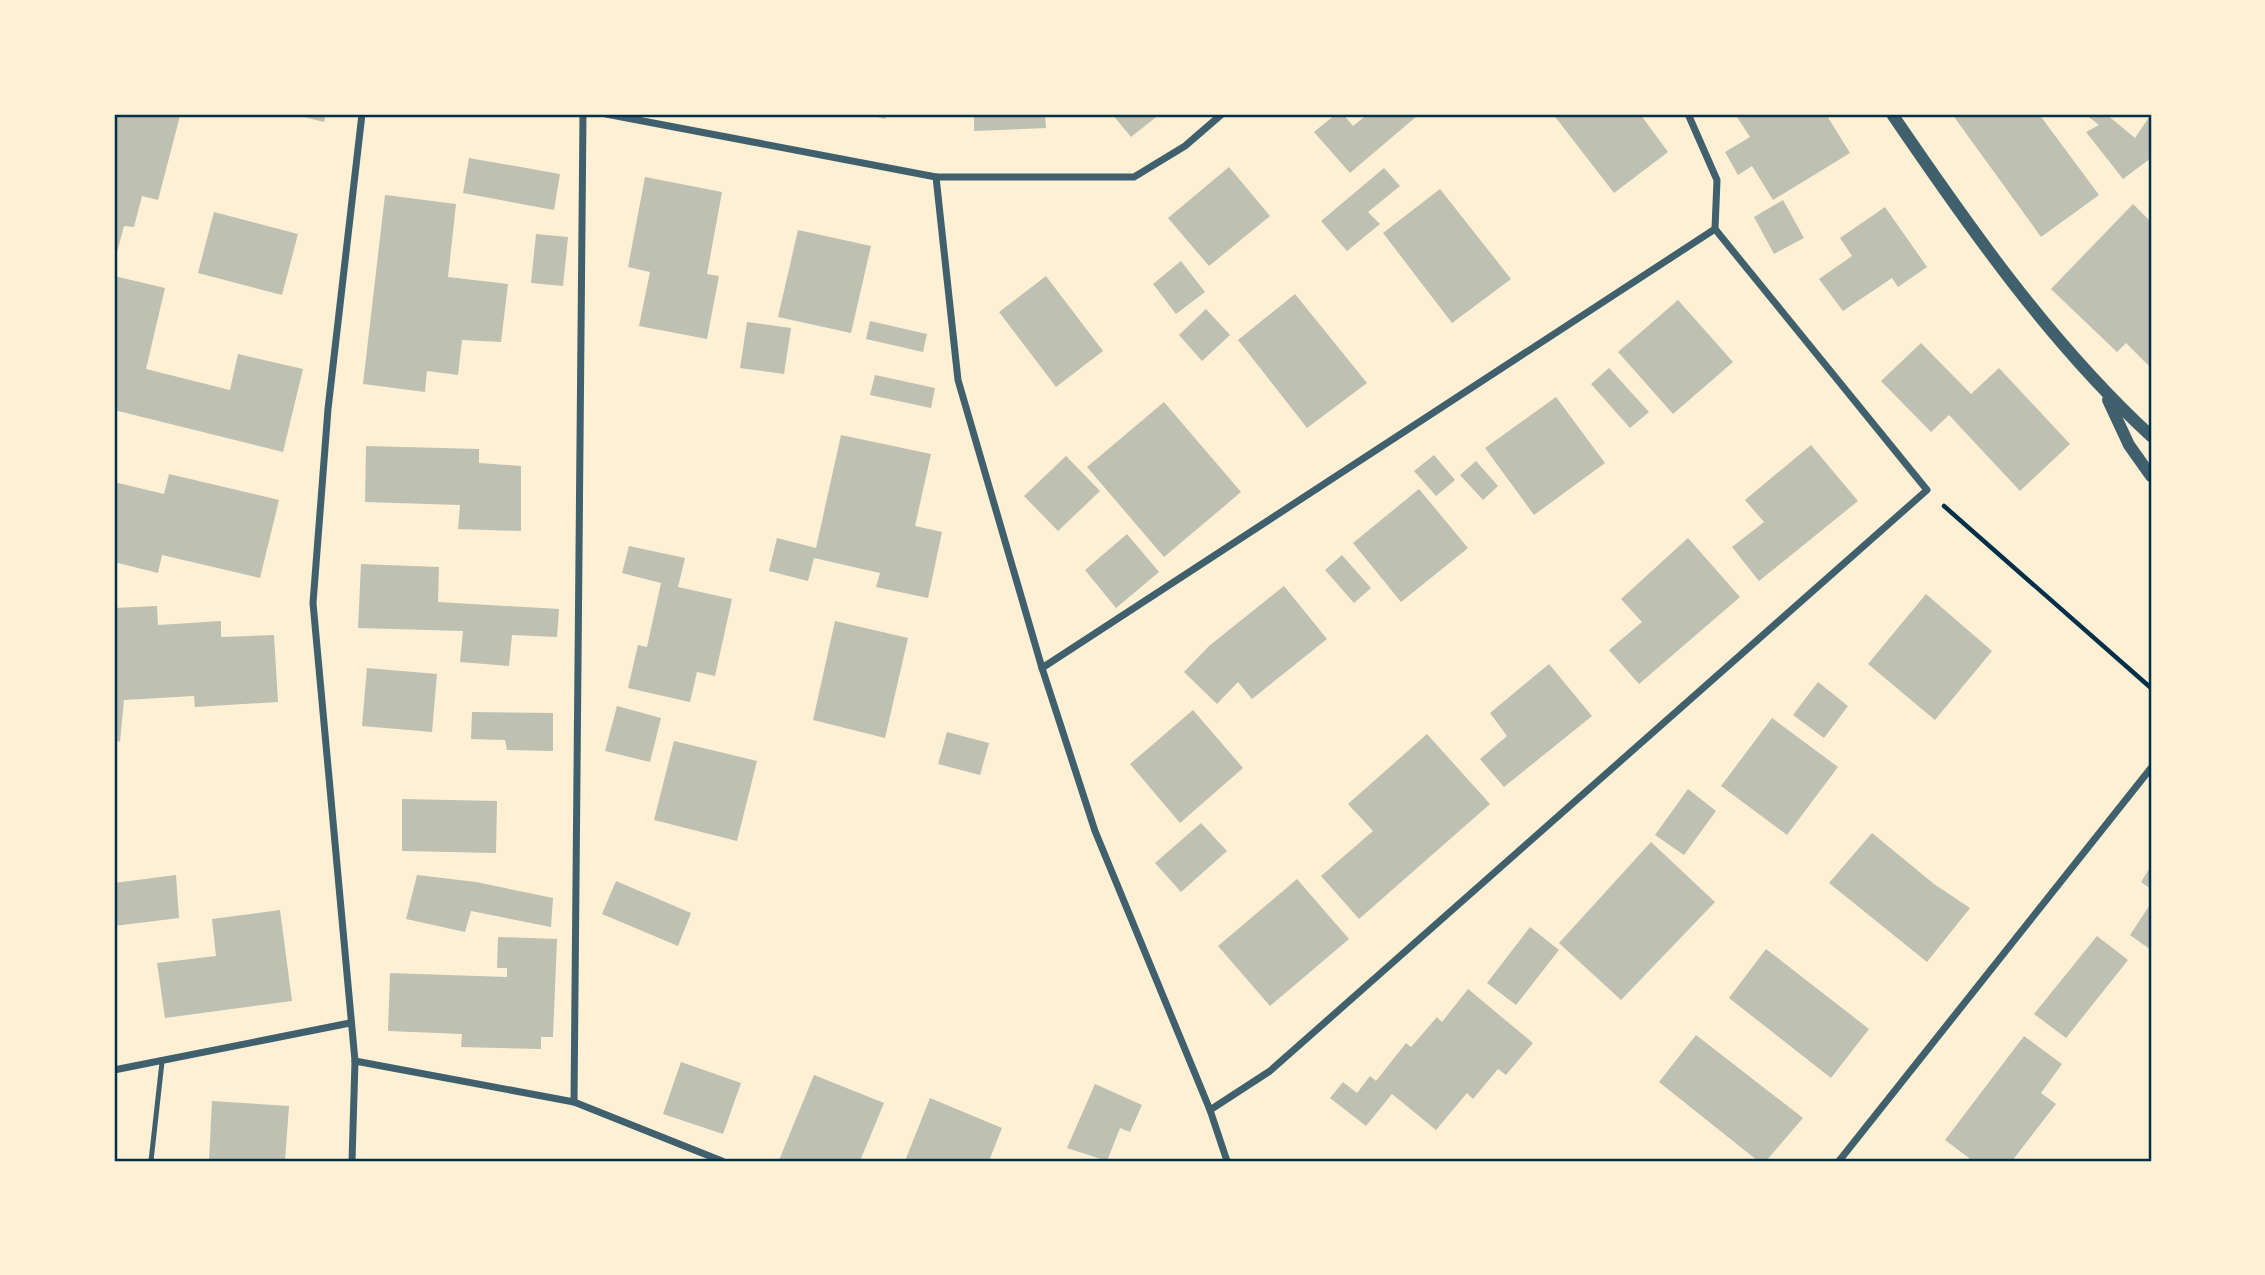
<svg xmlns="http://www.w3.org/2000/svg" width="2265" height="1275" font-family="'Sofia Sans Condensed',sans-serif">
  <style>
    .building { fill: #bec0b2 }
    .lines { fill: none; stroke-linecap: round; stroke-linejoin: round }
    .path { stroke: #003049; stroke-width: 4.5 }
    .service { stroke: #3f606c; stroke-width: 5 }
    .minor { stroke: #3f606c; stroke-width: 7 }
    .tertiary { stroke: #3f606c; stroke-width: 12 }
    .neatline { fill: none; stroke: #003049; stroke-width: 2.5 }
  </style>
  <rect width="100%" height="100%" fill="#fdf0d5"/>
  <!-- building -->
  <g class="building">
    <polygon points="114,114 180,116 158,200 142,196 134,227 124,226 116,256 114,256"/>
    <polygon points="291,114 326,114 324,122"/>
    <polygon points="866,114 887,114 885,119"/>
    <polygon points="974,114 1045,114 1046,128 974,131"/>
    <polygon points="1112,114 1160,114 1131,137"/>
    <polygon points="1336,114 1343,114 1353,126 1368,114 1417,116 1350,173 1314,132"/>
    <polygon points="1553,114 1640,114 1668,152 1614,193"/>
    <polygon points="1735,114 1826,114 1850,153 1773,200 1752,166 1738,175 1725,152 1750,137"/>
    <polygon points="1952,114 2039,114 2099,195 2041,237"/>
    <polygon points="2085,114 2106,114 2135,138 2151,114 2151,158 2123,179 2086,132 2099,125"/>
    <polygon points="469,158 560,174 554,210 463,193"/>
    <polygon points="1229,167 1270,216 1209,266 1168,218"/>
    <polygon points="1384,168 1400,186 1368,212 1380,224 1347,251 1321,221"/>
    <polygon points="645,177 722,192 707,274 719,276 707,339 639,326 650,272 628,267"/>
    <polygon points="1440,189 1511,279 1452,323 1383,233"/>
    <polygon points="385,195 456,204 448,277 508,284 501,342 462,340 458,375 427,371 425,392 363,384"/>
    <polygon points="1783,200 1804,238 1774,254 1754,217"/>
    <polygon points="2133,204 2151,222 2151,368 2126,343 2117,352 2051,289"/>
    <polygon points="1885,207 1927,267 1898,287 1892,278 1843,311 1819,279 1852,256 1840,238"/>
    <polygon points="214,212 298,234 282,295 198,273"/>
    <polygon points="798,230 871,246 851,333 778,317"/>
    <polygon points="536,234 568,237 563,286 531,283"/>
    <polygon points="1181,261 1205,292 1176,314 1153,284"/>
    <polygon points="114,276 165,288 146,369 230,390 238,354 303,369 283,452 114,410"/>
    <polygon points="1046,276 1103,351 1056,387 999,312"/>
    <polygon points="1295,294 1367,383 1307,428 1238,340"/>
    <polygon points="1678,300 1733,362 1673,414 1618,352"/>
    <polygon points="1206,309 1230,335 1202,361 1179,335"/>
    <polygon points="870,321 927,334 923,352 866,339"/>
    <polygon points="747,322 791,328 784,374 740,368"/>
    <polygon points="1921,343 1971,394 1999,368 2070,444 2020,491 1949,415 1931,432 1881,381"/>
    <polygon points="1609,368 1649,412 1630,428 1591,384"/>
    <polygon points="875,375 935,388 931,408 870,395"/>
    <polygon points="1556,397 1605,463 1534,515 1485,448"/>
    <polygon points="1164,402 1241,492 1164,557 1087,467"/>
    <polygon points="841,435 931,454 915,526 942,532 928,598 876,587 880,573 814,558 808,581 769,571 777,538 816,548"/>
    <polygon points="1811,445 1858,501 1759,581 1732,547 1764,522 1745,500"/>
    <polygon points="366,446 479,449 479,463 521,466 521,531 458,529 460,505 365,502"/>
    <polygon points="1434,455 1455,480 1436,496 1414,471"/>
    <polygon points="1066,456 1100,491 1058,531 1024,496"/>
    <polygon points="1476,461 1498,486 1483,500 1460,475"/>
    <polygon points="169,474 279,500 260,578 162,555 158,573 114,562 114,482 164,494"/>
    <polygon points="1419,489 1468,548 1401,602 1353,543"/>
    <polygon points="1127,534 1159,572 1116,608 1085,570"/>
    <polygon points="1688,538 1740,597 1639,684 1609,650 1642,622 1621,599"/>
    <polygon points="629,546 685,558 678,587 732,599 715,676 697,672 690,702 628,688 638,645 647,647 661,583 622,573"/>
    <polygon points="1342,555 1371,588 1354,603 1325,570"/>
    <polygon points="361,564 439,567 438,602 559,609 557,637 512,635 509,666 460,662 463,631 358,628"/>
    <polygon points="1284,586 1327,639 1252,699 1238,682 1217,704 1184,672 1209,646"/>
    <polygon points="1926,594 1992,651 1935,720 1868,664"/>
    <polygon points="157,606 158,625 221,621 221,637 274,635 278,702 195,707 194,696 124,700 120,742 114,740 114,608"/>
    <polygon points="835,621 908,638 885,738 813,720"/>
    <polygon points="1549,664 1592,716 1504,787 1480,759 1507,736 1490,713"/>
    <polygon points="367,668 437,674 432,732 362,726"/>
    <polygon points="1818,682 1848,706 1824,738 1793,715"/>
    <polygon points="617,706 661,718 650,762 605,751"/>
    <polygon points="1193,710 1243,768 1180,823 1130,764"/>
    <polygon points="472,712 553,713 553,751 507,750 505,740 471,739"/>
    <polygon points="1772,718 1838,767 1787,835 1721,786"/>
    <polygon points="947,732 989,743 980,775 938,764"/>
    <polygon points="1427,734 1490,804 1359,919 1321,876 1373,831 1348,804"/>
    <polygon points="674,741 757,761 737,841 654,820"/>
    <polygon points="1688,789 1716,811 1684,855 1655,835"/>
    <polygon points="402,799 497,801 496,853 402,851"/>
    <polygon points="1201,823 1227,851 1181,892 1155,863"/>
    <polygon points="1872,833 1934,884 1970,908 1927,962 1829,883"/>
    <polygon points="1651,842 1715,902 1621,1000 1559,943"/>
    <polygon points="2151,866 2151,889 2141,882"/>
    <polygon points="176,875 179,918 114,926 114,883"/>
    <polygon points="417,875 476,882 553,898 551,927 471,911 465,932 406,919"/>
    <polygon points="1297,879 1349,939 1270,1006 1218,946"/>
    <polygon points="616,881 691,913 678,946 602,914"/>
    <polygon points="2151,903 2151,950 2130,935"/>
    <polygon points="280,910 292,1001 165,1018 157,963 216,956 212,919"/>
    <polygon points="1530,927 1559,950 1516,1005 1487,983"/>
    <polygon points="2097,936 2128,960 2066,1038 2034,1014"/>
    <polygon points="498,937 557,939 553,1037 541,1037 541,1049 461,1047 462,1034 388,1031 390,973 507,977 507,968 497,968"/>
    <polygon points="1766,949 1869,1029 1831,1078 1729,998"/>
    <polygon points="1468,989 1533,1043 1506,1075 1498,1069 1473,1099 1467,1093 1436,1130 1392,1094 1366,1126 1330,1098 1343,1082 1357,1093 1370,1076 1376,1081 1406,1043 1411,1047 1437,1017 1442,1022"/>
    <polygon points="1696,1035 1803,1118 1766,1161 1758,1161 1659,1082"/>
    <polygon points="2024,1036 2062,1064 2041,1093 2056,1104 2012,1161 1973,1161 1945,1140"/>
    <polygon points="681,1062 741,1083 723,1134 663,1114"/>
    <polygon points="814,1075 884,1103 860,1161 779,1160"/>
    <polygon points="1095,1084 1142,1105 1130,1132 1120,1128 1107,1161 1067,1148"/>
    <polygon points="930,1098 1002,1128 989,1161 905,1161"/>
    <polygon points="212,1101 289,1106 285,1161 209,1161"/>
  </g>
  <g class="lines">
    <!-- path -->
    <polyline class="path" points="1944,506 2151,688"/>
    <!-- service -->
    <polyline class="service" points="151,1161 162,1062"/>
    <!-- minor -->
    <g class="minor">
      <polyline points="606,114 936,177 1134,177 1185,146 1222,114"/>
      <polyline points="936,177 958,380 1042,668 1095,831 1210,1110 1227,1161"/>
      <polyline points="1042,668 1715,229"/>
      <polyline points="355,1061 574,1102 722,1161"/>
      <polyline points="114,1070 350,1023"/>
      <polyline points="574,1102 583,114"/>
      <polyline points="1210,1110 1270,1071 1927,490 1715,229 1717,180 1688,114"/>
      <polyline points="352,1161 355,1061 313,603 328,409 362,114"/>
      <polyline points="1839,1161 2151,768"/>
    </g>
    <!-- tertiary -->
    <g class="tertiary">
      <path d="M1892,114C1969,227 2050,343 2151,436"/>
      <polyline points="2108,400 2129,445 2151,476"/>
    </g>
  </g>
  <!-- border -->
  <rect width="2265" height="1275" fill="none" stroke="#fdf0d5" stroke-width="231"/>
  <rect x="116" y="116" width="2034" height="1044" class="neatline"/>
</svg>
